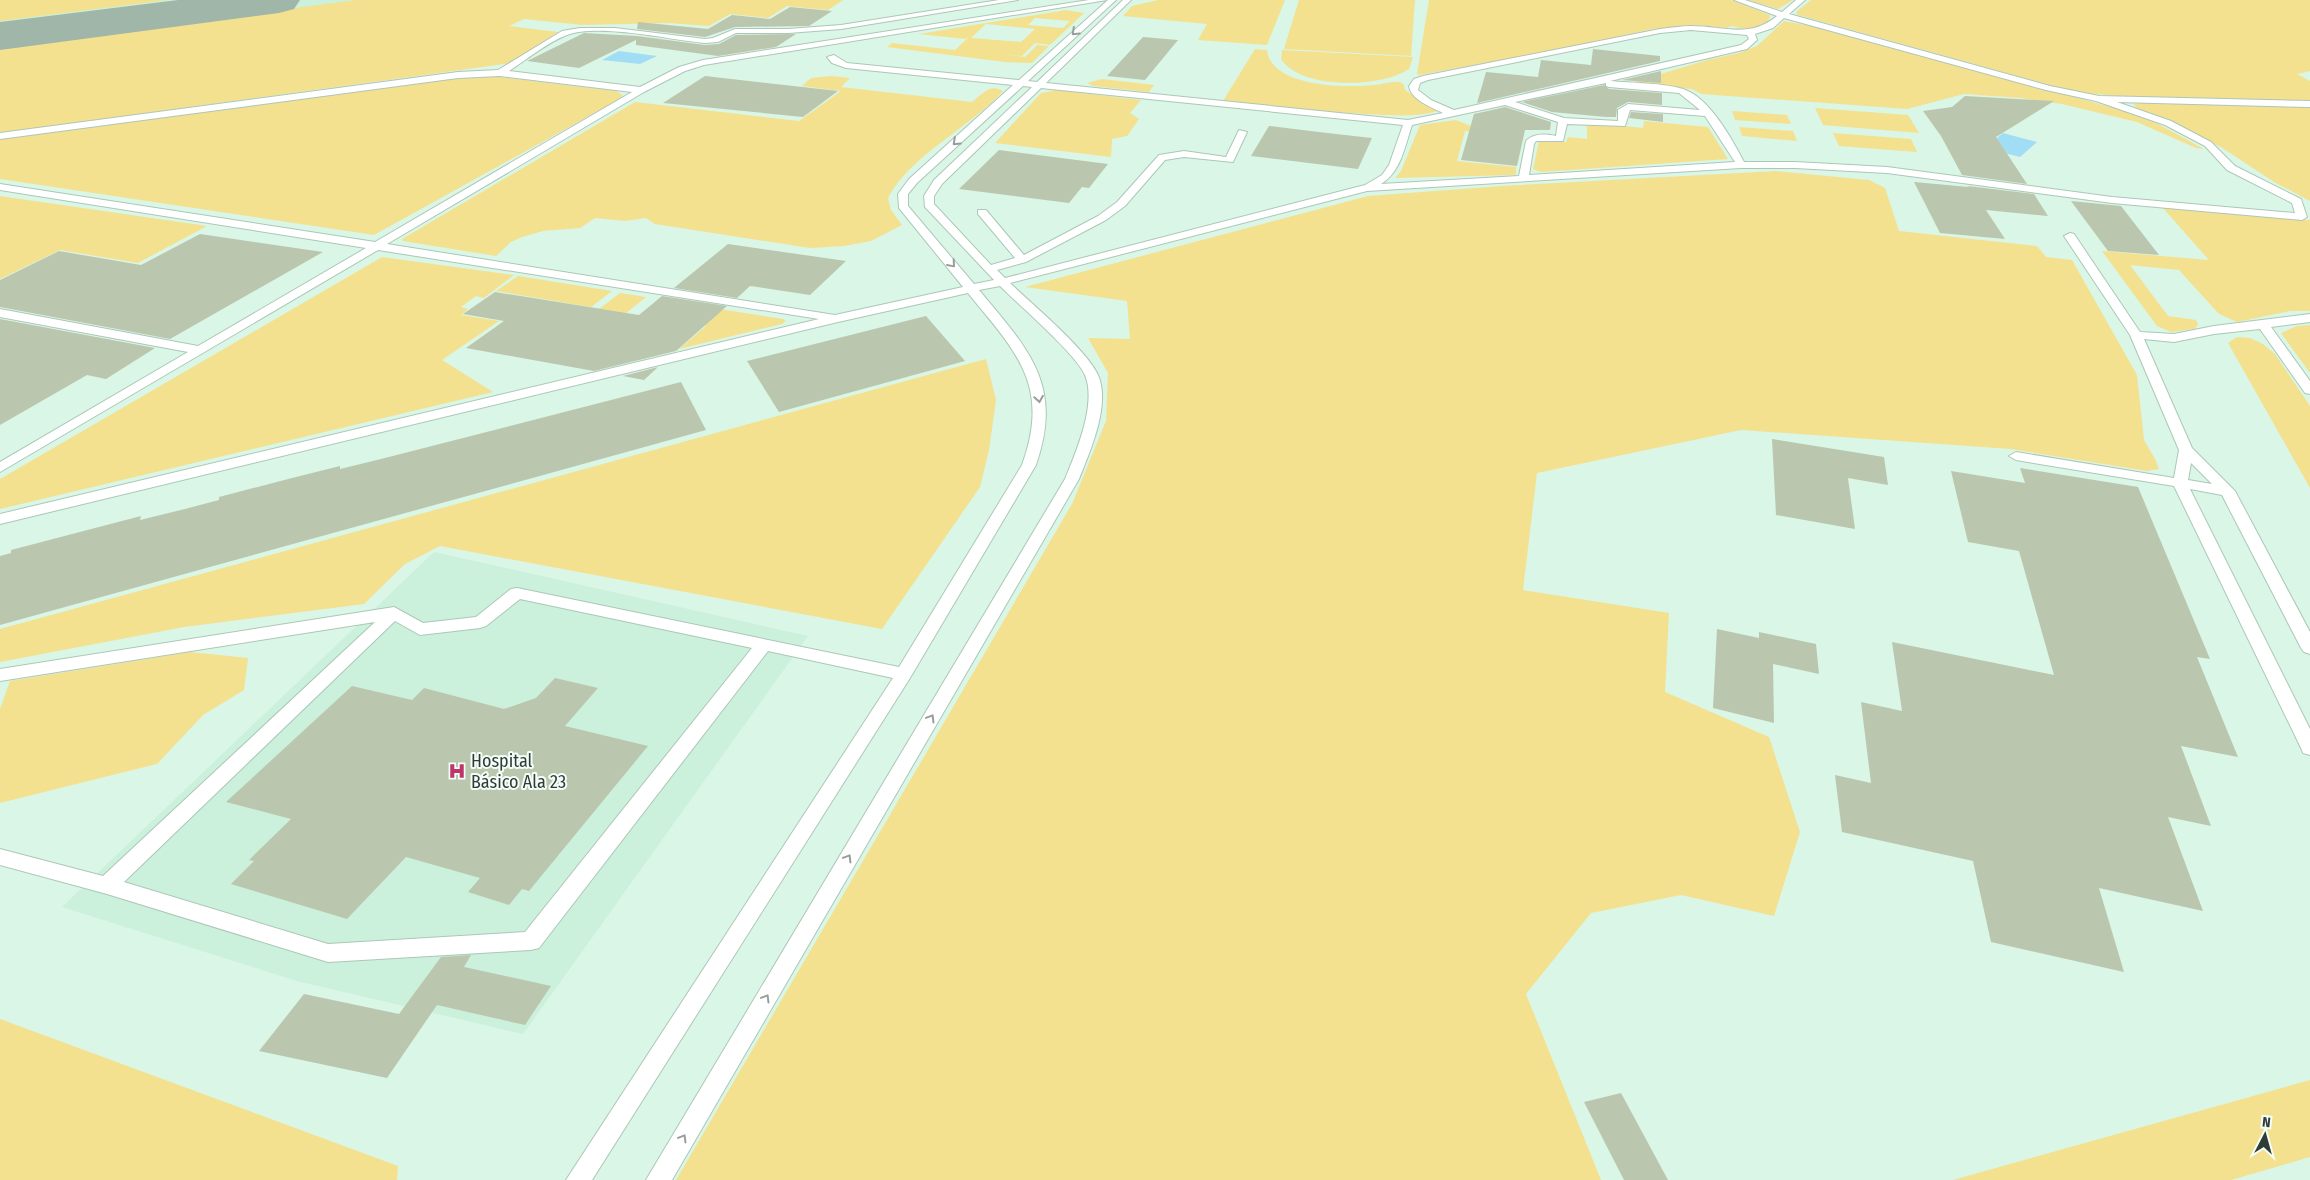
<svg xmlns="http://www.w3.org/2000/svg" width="2310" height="1180" font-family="'Fira Sans Condensed',sans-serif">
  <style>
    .built { fill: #cbf0db }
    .green { fill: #f3e18f; fill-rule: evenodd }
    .water { fill: #a1def6 }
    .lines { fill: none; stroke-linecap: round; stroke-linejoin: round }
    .taxiway { fill: #a0b6a9; fill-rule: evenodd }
    .building { fill: #bac7ae }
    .service-casing { stroke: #acc7b8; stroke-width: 2 }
    .service { fill: #fff; fill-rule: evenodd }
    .oneway { stroke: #989e9a }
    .labels { text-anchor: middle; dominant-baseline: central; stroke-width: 4; stroke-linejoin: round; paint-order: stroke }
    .poi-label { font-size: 18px; fill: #313c36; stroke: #f3fff8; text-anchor: start }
  </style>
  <rect width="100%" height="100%" fill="#daf6e6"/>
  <!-- built -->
  <g class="built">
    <polygon points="0,0 549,0 0,75"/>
    <polygon points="434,552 808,636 523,1034 297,981 62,907"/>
  </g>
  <!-- green -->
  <g class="green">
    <polygon points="0,0 168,0 0,21"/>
    <polygon points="356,0 843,0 828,10 787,6 768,18 730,14 709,26 668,23 583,25 524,19 509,26 558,32 511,63 0,133 0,47"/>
    <polygon points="1158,0 1285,0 1267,45 1198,40 1207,24 1123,16 1132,6"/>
    <polygon points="1299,0 1415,0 1411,56 1284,49"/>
    <polygon points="1429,0 1731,0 1770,15 1769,21 1757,28 1746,29 1731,26 1727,28 1692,25 1653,29 1547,52 1419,75 1417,74"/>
    <polygon points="1748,0 1793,0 1778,9"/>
    <path d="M1811,0H2310V71L2297,74L2310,81V101C2229,100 2147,103 2067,90L1798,15L1796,12Z"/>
    <path d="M1066,10L1084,13L1050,45L1035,43L1022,56L1002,54L1025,57L1037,45L1049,46L1032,63L1005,62L887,47L892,43L955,50L969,37L965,39L919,34ZM1035,18L1069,21H1070L1063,28L1028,25ZM986,24L1035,29L1021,42L971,38Z"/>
    <polygon points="1784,21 1827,29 2125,111 2158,124 2204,149 2196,148 2137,122 2062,104 2020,98 1964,94 1907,109 1701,94 1692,89 1631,83 1707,60 1739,53 1757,46"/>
    <path d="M1255,49L1267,50C1271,87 1345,88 1373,85C1382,85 1391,81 1400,82L1404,85L1405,90L1438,111C1414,118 1389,115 1365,114C1317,111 1270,106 1223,101Z"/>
    <path d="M1282,50L1413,57L1409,69C1381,88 1301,90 1281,59Z"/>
    <polygon points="483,75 616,91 623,95 620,99 374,235 0,179 0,139 440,79"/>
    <path d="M831,76L850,78L841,87L972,102C982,94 991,83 1003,91C970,128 911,154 888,198L891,210L902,225L871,241L844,246L810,248L655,224L646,218L625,221L595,218L580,228L543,231L522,237L511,242L496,256L403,241L402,239L635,102L799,121L841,91L802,86L811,78Z"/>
    <polygon points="1102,79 1154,85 1149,92 1093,86 1087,83"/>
    <polygon points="1057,90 1141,100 1130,113 1139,119 1127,136 1112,139 1111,157 995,143 1041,93"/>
    <polygon points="2152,102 2310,106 2310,201 2274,182 2221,147 2139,110 2133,104"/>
    <polygon points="1815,108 1908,115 1919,133 1823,125"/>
    <polygon points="1732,111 1787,115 1791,124 1735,120"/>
    <polygon points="1456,120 1476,128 1476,132 1465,131 1457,161 1516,167 1516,175 1395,178 1401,171 1420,125"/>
    <polygon points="1577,121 1643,128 1644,121 1708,127 1728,159 1541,172 1533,169 1539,141 1566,142 1568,137 1587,139 1587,126 1571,124"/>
    <polygon points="1739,127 1793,131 1797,141 1742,136"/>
    <polygon points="1833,133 1911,139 1917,152 1839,146"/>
    <polygon points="1776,171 1869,180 1885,188 1899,231 2037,246 2046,257 2072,260 2137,375 2144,440 2155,459 2159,469 2147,471 2011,449 1741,430 1537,473 1523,590 1669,613 1665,692 1769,737 1800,832 1774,916 1681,895 1591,913 1526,994 1601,1180 676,1180 1072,504 1106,421 1108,373 1088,338 1130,339 1127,301 1025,287 1368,196 1502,186"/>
    <polygon points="0,196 207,226 138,263 60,250 0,279"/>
    <polygon points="2162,207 2310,220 2310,311 2290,311 2237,322 2219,314 2179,270 2130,265 2168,316 2196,320 2198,324 2195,329 2171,332 2157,326 2102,251 2209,260"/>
    <polygon points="382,257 514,275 484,298 476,296 461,307 468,309 461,315 499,321 442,360 493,392 0,509 0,479"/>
    <polygon points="518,276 612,291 591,307 496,291"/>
    <polygon points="620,293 646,297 626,313 599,309"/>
    <polygon points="719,309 783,319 786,321 782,324 679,349 706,326 700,325"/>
    <polygon points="2310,325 2310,373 2281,333 2297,326"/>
    <polygon points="2237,337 2250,338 2263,344 2275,354 2310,406 2310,488 2228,343"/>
    <polygon points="986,359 996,400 989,450 980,487 882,629 440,546 405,564 364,604 184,627 0,662 0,629"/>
    <polygon points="190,652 248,658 244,690 203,715 157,764 0,803 0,709 10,681"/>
    <polygon points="0,1019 398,1166 397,1180 0,1180"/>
    <polygon points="2310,1080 2310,1157 2231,1180 1953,1180"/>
  </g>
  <!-- water -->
  <g class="water">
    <polygon points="619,51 657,56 640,64 602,60"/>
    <polygon points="2003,133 2037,142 2020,157 1985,148"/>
  </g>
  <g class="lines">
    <!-- taxiway -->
    <polygon class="taxiway" points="178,0 300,0 294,9 279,13 0,50 0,22"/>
  </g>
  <!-- building -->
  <g class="building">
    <polygon points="790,7 832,11 809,26 735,27 705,37 637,29 638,22 708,29 732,15 770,19"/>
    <polygon points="584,33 637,36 705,45 719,44 736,35 796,34 776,47 718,56 636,45 636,40 579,68 527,61"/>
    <polygon points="1143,37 1178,40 1145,80 1107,76"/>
    <polygon points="1593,49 1660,56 1660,61 1477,103 1486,72 1538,77 1541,60 1591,65"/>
    <polygon points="1661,71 1661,83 1622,80"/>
    <polygon points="705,76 838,91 803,117 663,103"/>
    <polygon points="1604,85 1609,89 1662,93 1662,105 1628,102 1617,108 1616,117 1606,117 1552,112 1522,102"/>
    <polygon points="1965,96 2054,101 1996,137 2027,184 1962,175 1941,136 1923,111 1952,107"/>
    <polygon points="1505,107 1551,122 1550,130 1525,130 1517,166 1461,160 1474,114"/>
    <polygon points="1631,112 1663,114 1663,122 1629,118"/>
    <polygon points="1269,126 1327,133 1372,138 1358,169 1251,156"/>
    <polygon points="999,150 1108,164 1089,188 1082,187 1069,203 959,189"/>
    <polygon points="1914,182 1969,187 1968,186 2034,194 2048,216 1986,210 2005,239 1940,233"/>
    <polygon points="2071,201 2121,206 2159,255 2108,251"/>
    <polygon points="200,234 323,252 170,339 0,307 0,280 59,251 141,265"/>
    <polygon points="728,244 846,261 810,295 750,286 737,298 674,288"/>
    <polygon points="495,292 639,315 662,296 727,306 676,351 594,371 466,348 504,321 463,314"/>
    <polygon points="926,316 965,361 779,412 747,361"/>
    <polygon points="0,319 155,348 106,379 87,375 0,425"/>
    <polygon points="658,367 644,380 623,376"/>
    <polygon points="681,382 706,430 0,625 0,556 11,553 11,550 141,516 140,520 185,509 219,500 219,497 292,478 340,466 340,469 381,459"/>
    <polygon points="1772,439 1884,457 1888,485 1848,478 1855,529 1776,515"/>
    <polygon points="2020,468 2138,487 2210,659 2197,657 2238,757 2181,746 2211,826 2168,817 2203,911 2099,888 2124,972 1991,942 1973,861 1842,832 1835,775 1871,783 1861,702 1902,711 1892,642 2054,675 2019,551 1968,542 1951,471 2025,483"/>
    <polygon points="1717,629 1759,638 1759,632 1816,644 1819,674 1773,664 1774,723 1713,708"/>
    <polygon points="555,678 598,688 565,726 648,746 529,891 522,889 509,905 468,892 480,878 406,857 347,919 231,884 254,861 249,860 291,819 226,802 352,686 412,700 424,688 504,709 536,698"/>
    <polygon points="471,955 464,967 551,986 525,1025 437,1005 387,1078 259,1051 304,994 399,1014 441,957"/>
    <polygon points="1621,1093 1668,1180 1624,1180 1584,1102"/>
  </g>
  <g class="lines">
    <!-- service casing -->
    <g class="service-casing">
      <g id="service">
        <path d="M999,0H1018L841,29L788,33H736L718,42L705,43C670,40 599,23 567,35C548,42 526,60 509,71L640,87L679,67L703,60L1089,0H1107L704,65L685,71L644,92L387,244L835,315L963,287L899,208L898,194L909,179L1013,85L846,68L832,63L827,57L834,55L847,63L1019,80L1108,0H1116L1028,81L1037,82L1123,0H1131L1046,83L1408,120L1443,113C1431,107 1411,100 1409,86L1414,79L1423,76L1660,29C1670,28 1681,26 1691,26C1724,26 1749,39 1777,16L1734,0H1745L1782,12L1796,0H1805L1789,14L2050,86L2099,96L2310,101V107L2117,102L2171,121L2211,142L2235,166L2301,199L2307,217L2302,220L2112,203L1887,173L1795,168H1741L1367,191L1010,283C1033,305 1086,349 1098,375C1111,404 1090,452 1079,479L672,1180H646L1065,479C1076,452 1097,404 1085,375C1075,353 1019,305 1000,286L979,290C1028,349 1064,384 1036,465L910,678L592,1180H566L893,678L768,651L539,948L531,950L328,962L107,894L0,865V849L103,876L375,622L0,681V669L394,607L423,623L476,617L511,589L517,588L899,667L1022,465C1051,385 1016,352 968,293L838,322L0,524V514L819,319L378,250L0,472V462L188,352L0,317V309L198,346L366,248L0,190V184L375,242L632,92L500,76L458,78L0,139V133L458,72L498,70L562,31L580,28H615L705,39L713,38L735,29H788L841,25ZM1784,18L2046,90L2096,101L2165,125L2205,146L2227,170L2292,203L2295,213L2112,197L1887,167L1795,162H1744C1732,139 1709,97 1683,89C1665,83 1631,83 1610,81L1747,49L1757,40L1755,34L1773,28ZM1691,30L1747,35L1749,39L1741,45L1454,110L1431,100L1418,90L1420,83L1428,80L1660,33ZM1606,83V86L1609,87L1679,93L1700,110L1628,104L1618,110V121L1564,118L1515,102ZM1023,86L1032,87L934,180L924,196L925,207L994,280L974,284L908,206V194L917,183ZM1041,88L1403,125L1389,165L1382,175L1365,185L1005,278L997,270L1026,262L1106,220L1125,206L1165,160L1184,157L1233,162L1247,132L1239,130L1226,157L1184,151L1159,155L1117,202L1098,216L1024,255L986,210H978V214L1015,258L991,265L934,204V196L942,184ZM1505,105L1558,122L1556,136C1545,134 1534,133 1526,141L1519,176L1381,184C1401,172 1405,146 1412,125ZM1630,110L1705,116L1735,162L1529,175L1534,144L1536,141H1563L1567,124L1625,126ZM520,599L752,648L525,932L328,944L124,882L395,621L420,635L480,628L486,626Z"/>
        <path d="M2070,233L2074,234L2140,332L2174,334L2214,326L2310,314V322L2271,327L2310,381V394L2305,393L2260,329L2214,334L2174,342L2144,339L2192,448L2235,491L2310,632V654L2304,652L2301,648L2222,495L2190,489L2310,729V755L2303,753L2301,748L2174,486L2016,460L2009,456L2016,452L2174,478L2179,450L2130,335L2064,236ZM2191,463L2212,484L2188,480Z"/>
      </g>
    </g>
    <!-- service -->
    <use href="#service" class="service"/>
  </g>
  <!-- one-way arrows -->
  <defs><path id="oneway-chevron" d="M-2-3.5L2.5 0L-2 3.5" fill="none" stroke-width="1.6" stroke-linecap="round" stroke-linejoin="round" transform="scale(1.25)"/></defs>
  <g class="oneway">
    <use href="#oneway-chevron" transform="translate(1075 32) rotate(137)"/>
    <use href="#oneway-chevron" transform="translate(956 142) rotate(137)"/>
    <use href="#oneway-chevron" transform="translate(952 264) rotate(49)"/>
    <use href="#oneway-chevron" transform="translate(1039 399) rotate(81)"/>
    <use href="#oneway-chevron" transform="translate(931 718) rotate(-59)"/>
    <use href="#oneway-chevron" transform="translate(848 858) rotate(-59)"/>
    <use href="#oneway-chevron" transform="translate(766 998) rotate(-59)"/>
    <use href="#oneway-chevron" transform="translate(683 1138) rotate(-59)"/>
  </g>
  <!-- icons -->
  <defs>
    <g id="hospital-bare" transform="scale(1.35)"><path d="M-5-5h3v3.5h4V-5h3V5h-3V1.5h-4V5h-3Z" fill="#bf3469" stroke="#f3fff8" stroke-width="2.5" paint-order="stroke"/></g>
  </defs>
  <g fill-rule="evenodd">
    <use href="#hospital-bare" x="457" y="771"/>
  </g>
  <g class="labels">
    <!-- poi labels -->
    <g class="poi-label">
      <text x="471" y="761">Hospital<tspan x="471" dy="21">Básico Ala 23</tspan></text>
    </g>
  </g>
  <!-- north arrow -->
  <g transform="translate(2265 1135) rotate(6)" stroke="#f3fff8" stroke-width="4" paint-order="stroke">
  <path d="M0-4L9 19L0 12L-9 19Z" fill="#313c36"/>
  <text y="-8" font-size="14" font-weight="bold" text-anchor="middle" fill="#313c36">N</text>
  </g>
</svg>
